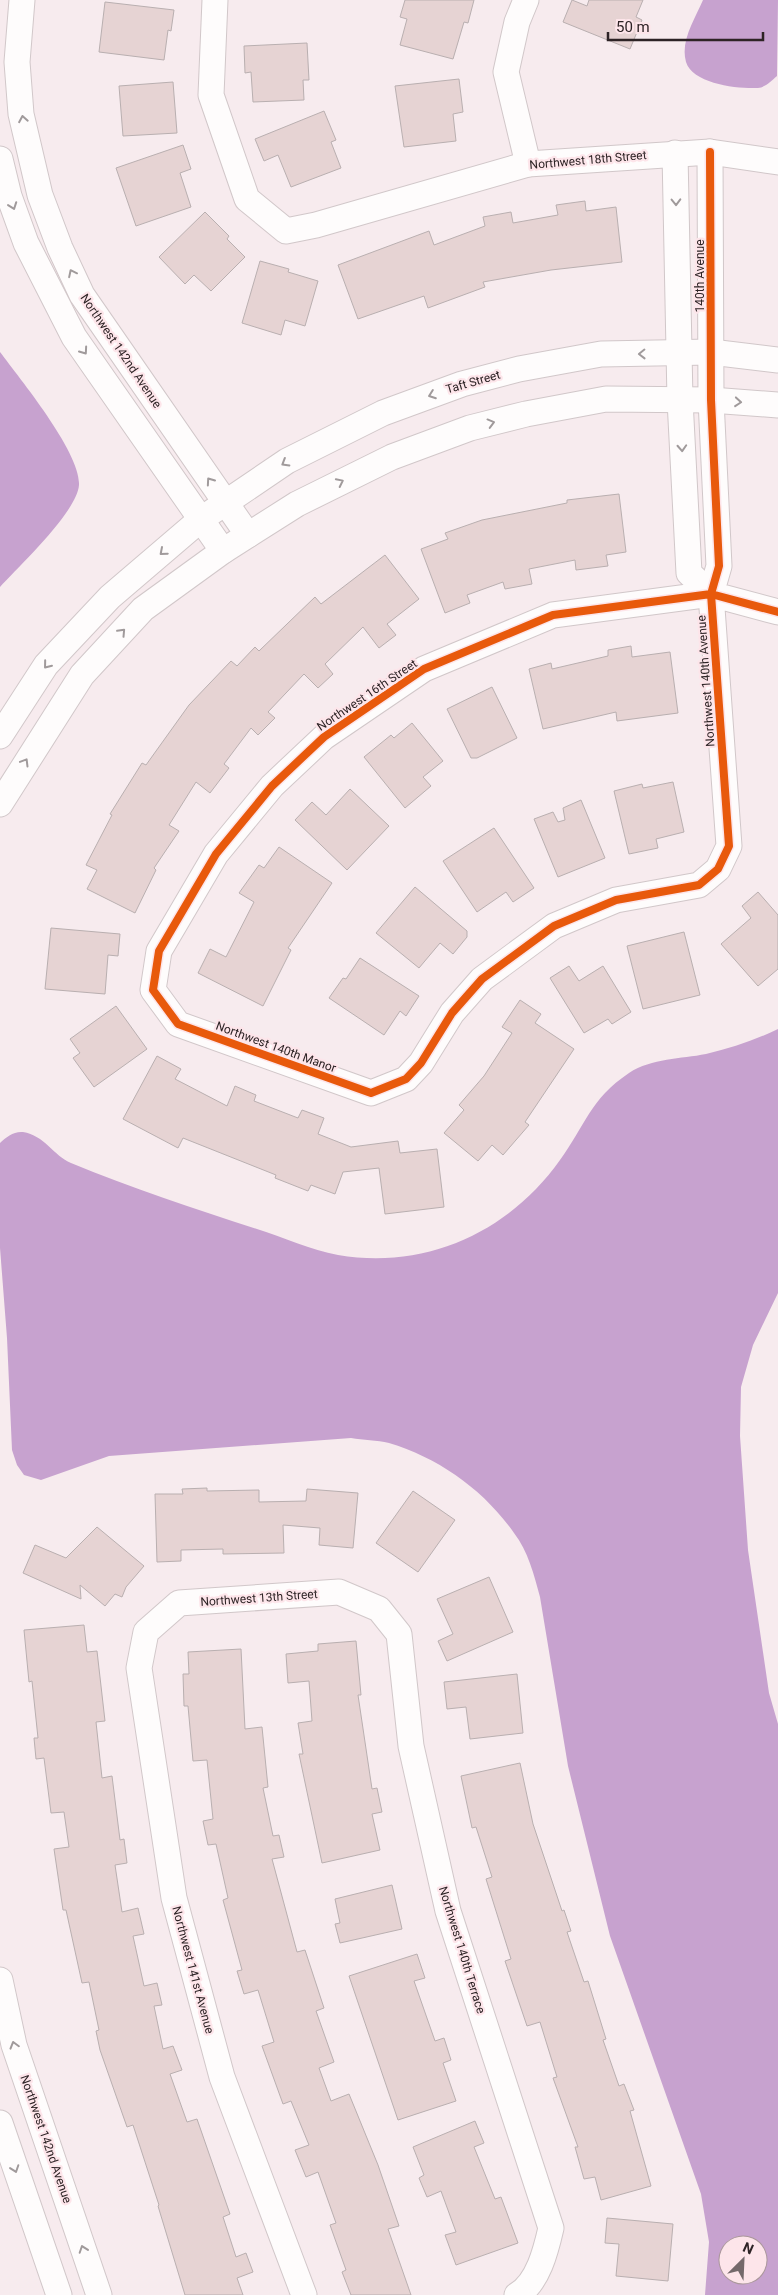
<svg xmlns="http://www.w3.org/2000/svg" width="778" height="2295" font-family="Roboto,sans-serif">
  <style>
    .water { fill: #c7a2cf; fill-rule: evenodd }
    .building { fill: #e6d3d3; stroke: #b9afb0 }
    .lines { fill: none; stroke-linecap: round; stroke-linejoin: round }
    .minor-casing { stroke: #d1c7c9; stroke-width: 27 }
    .minor { stroke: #fefcfc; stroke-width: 25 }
    .cycleway-casing { stroke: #fde5ea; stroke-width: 11 }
    .cycleway { stroke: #e8590c; stroke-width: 8 }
    .oneway { stroke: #a09a9b }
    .labels { text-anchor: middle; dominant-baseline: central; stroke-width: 4.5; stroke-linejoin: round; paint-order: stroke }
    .street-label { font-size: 12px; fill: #2d2325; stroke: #fde5ea }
  </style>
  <rect width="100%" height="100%" fill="#f7ebee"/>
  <!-- water -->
  <g class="water">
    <path d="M703,0H778L777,76C771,81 766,87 758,88C738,89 693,84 686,62C680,41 695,19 703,0Z"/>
    <path d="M0,352C20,379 81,453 79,485C77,512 19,566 0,587Z"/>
    <path d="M778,1029V1293L753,1345L741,1387L740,1436L748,1550L769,1693L778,1724V2295H705L709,2242L701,2194L610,1936L568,1766L540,1597C534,1575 528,1551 514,1533C484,1490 439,1458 389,1443C377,1440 363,1440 351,1438L109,1456L41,1480L24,1475L17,1465L12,1450L7,1338L0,1248V1143C6,1137 14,1131 23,1132C44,1135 54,1156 71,1163C132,1188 195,1209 257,1229C283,1237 311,1250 338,1255C426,1270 509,1232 560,1160C585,1126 590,1099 629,1073C652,1058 681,1059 706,1054C732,1048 755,1040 778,1029ZM728,2245H758V2275H728Z"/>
  </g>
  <!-- building -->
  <g class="building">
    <polygon points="405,0 474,0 468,23 464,22 453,59 400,45 407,19 400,17"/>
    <polygon points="572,0 587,6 589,0 643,0 636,17 642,20 630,49 563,22"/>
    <polygon points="105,2 174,10 171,31 168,30 164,60 99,52"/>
    <polygon points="307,43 309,80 303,80 304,100 253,102 251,72 245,73 244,46"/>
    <polygon points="459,79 463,112 453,114 456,141 404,147 395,86"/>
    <polygon points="173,82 177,133 123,136 119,86"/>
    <polygon points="324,111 336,140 331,142 341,168 291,187 278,155 264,161 255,139"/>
    <polygon points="183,145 191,169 180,173 191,207 136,226 116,168"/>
    <polygon points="585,201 586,211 616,207 622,262 551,270 483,282 485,287 428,308 424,296 358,319 338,265 429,231 434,245 485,226 483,217 511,212 513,223 558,215 556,205"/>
    <polygon points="205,212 229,236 227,239 245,257 211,291 194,275 185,284 159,257"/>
    <polygon points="260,261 289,269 288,272 318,281 305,326 285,320 281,335 242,323"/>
    <polygon points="619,494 626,552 606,555 608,566 576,570 575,560 529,569 532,584 505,589 503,582 467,595 470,603 445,613 421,549 448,539 445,533 482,520 567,503 567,500"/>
    <polygon points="385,555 419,599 387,624 396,635 379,648 363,627 325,664 333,674 318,688 304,674 268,712 275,718 258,735 251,728 224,764 229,768 210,793 196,782 169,825 179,831 154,868 156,870 135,913 87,889 97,870 86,865 112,815 110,814 142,763 146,765 189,705 231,661 237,666 255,647 259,651 315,597 321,604"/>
    <polygon points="631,646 632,657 670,652 678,713 617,721 616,712 543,729 529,669 551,663 552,669 608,656 608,650"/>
    <polygon points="492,687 517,738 477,758 471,758 447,709"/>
    <polygon points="412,723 443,761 423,777 431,786 405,808 364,757 391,735 394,738"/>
    <polygon points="673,782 684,832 656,839 658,848 629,854 614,791 642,784 643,788"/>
    <polygon points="350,789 389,826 347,870 295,820 312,802 326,815"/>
    <polygon points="581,800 605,858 558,877 534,819 553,812 558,822 565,820 563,808"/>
    <polygon points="494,828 534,888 513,902 506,892 477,912 443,861"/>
    <polygon points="279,847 332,883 288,948 291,950 263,1006 198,973 210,949 226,957 254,902 239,893 259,865 264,868"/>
    <polygon points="415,887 467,931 467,937 453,954 440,943 419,968 376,933"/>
    <polygon points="758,892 778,915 778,969 758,986 721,944 751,918 742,906"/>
    <polygon points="51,928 120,934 118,956 108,955 105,994 45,989"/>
    <polygon points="684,932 700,995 643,1009 627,946"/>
    <polygon points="360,958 419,996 406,1016 400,1011 384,1035 329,998 343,978 346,979"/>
    <polygon points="569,966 579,981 603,966 631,1012 612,1024 608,1019 584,1033 550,978"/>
    <polygon points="520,1000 541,1014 535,1023 574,1049 525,1122 529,1125 503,1155 492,1145 478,1161 444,1133 464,1110 459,1105 484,1076 512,1033 502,1027"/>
    <polygon points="116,1006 147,1049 94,1087 73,1058 80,1053 70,1039"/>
    <polygon points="157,1056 181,1069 175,1079 227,1106 235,1086 256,1095 254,1101 298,1118 302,1110 324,1118 318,1134 351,1147 398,1141 400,1153 437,1149 444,1207 385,1214 379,1168 343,1172 335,1194 311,1185 308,1191 275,1178 276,1175 183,1138 178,1148 123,1119"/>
    <polygon points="207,1488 207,1491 259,1490 259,1502 306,1501 307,1489 358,1493 353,1548 319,1545 320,1528 283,1525 284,1553 223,1554 223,1549 181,1550 181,1561 157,1562 155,1494 183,1494 182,1489"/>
    <polygon points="413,1491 455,1520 418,1572 376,1543"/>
    <polygon points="97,1527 144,1566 126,1587 122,1597 115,1594 105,1606 80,1585 81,1599 23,1573 35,1545 66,1558"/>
    <polygon points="489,1577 513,1632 447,1661 438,1641 453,1634 437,1599"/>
    <polygon points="84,1625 87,1652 97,1651 105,1721 96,1722 102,1778 112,1776 120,1840 124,1839 127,1863 115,1865 122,1912 138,1908 144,1934 133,1936 144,1986 157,1983 162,2005 154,2006 163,2049 173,2046 182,2070 170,2074 187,2122 197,2119 230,2214 223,2217 236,2257 246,2253 253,2272 237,2278 243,2295 185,2295 158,2206 159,2205 133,2125 127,2127 100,2050 96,2031 99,2030 89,1982 82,1983 66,1910 63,1910 54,1849 69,1847 64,1812 51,1813 44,1758 36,1759 34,1738 38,1738 32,1681 29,1682 24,1630"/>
    <polygon points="356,1641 361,1695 358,1695 372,1789 377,1788 382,1812 372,1814 380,1850 322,1863 299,1754 303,1754 298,1723 312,1721 309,1681 288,1683 286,1654 318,1651 318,1644"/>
    <polygon points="241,1649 245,1729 262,1727 268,1787 263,1788 273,1836 279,1835 284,1857 272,1859 297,1952 305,1950 324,2008 316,2011 334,2062 319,2068 331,2101 349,2094 378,2165 399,2226 388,2229 411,2295 351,2295 342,2272 346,2270 330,2225 336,2223 318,2172 306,2177 295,2150 309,2145 291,2101 283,2104 262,2046 274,2042 258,1990 244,1994 237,1971 242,1970 223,1900 228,1898 216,1844 208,1845 203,1821 213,1819 207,1760 193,1761 188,1706 184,1706 183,1674 189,1674 188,1652"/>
    <polygon points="517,1674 523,1733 470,1739 466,1707 447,1709 444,1682"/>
    <polygon points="520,1763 533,1824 562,1911 564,1910 571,1931 567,1932 584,1982 588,1981 606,2039 603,2040 619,2086 624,2084 634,2110 630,2111 651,2186 601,2200 595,2177 584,2179 575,2147 578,2147 553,2078 557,2077 540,2022 527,2026 505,1961 511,1959 486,1879 492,1877 476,1827 472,1828 461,1776"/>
    <polygon points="392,1885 402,1929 340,1943 335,1924 340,1923 335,1899"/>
    <polygon points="417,1954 425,1978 414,1981 435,2041 444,2038 451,2060 443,2063 456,2101 398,2120 349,1976"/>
    <polygon points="475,2121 484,2143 474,2147 495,2199 501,2197 518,2243 456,2265 445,2235 456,2232 441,2191 427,2197 419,2178 424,2175 413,2147"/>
    <polygon points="607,2218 673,2224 668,2281 616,2276 619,2244 605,2243"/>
  </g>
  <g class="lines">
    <!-- minor casing -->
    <g class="minor-casing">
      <g id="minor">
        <polyline points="22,0 17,62 21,114 40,195 60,248 82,295 248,535"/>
        <polyline points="215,0 211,95 247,199 286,231 316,225 528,164 710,152 778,162"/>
        <polyline points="526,0 517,22 506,72 528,164"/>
        <polyline points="710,152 711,400 719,566 711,594 729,846 718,869 699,885 616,900 554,926 482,979 452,1013 421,1063 406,1079 371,1093 178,1024 153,990 159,951 216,854 272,786 324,737 424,669 553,615 711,594 778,612"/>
        <polyline points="675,153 680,400 689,573 711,594"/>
        <polyline points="0,159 9,196 26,243 74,337 223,551"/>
        <polyline points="0,736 46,665 110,597 200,520 287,461 383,413 462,384 519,369 601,354 711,352 778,360"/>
        <polyline points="0,804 82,675 143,609 223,551 297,504 392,457 470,428 526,414 606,399 711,400 778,405"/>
        <polyline points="0,1980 14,2045 99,2295"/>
        <polyline points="0,2123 59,2295"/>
        <path d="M304,2295L222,2077L174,1898L139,1668L146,1632L179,1603L339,1592L379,1609L399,1634L411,1746L448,1911L551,2228C546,2250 538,2283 517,2295"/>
      </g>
    </g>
    <!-- minor -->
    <use href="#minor" class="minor"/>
    <!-- cycleway casing -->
    <g class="cycleway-casing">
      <polyline id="cycleway" points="710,152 711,400 719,566 711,594 729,846 718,869 699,885 616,900 554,926 482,979 452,1013 421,1063 406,1079 371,1093 178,1024 153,990 159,951 216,854 272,786 324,737 424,669 553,615 711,594 778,612"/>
    </g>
    <!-- cycleway -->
    <use href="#cycleway" class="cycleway"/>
  </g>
  <!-- one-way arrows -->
  <defs><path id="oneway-chevron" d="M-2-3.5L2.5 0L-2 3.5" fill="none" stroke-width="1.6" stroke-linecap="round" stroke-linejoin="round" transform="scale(1.25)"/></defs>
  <g class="oneway">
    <use href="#oneway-chevron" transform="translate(23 119) rotate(-100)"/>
    <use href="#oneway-chevron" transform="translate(676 202) rotate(89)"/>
    <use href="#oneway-chevron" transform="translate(13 206) rotate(70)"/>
    <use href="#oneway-chevron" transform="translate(72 273) rotate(-116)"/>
    <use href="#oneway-chevron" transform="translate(84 351) rotate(55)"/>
    <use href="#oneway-chevron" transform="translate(642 354) rotate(179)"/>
    <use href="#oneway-chevron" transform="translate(432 395) rotate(160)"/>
    <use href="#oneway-chevron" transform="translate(738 402) rotate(5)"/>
    <use href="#oneway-chevron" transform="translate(491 423) rotate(-15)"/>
    <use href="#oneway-chevron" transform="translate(682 448) rotate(87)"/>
    <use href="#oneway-chevron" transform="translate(285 463) rotate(149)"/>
    <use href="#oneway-chevron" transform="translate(210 481) rotate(-125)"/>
    <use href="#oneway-chevron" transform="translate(340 482) rotate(-26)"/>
    <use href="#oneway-chevron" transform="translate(163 552) rotate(139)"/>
    <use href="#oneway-chevron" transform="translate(122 632) rotate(-47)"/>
    <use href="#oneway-chevron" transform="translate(47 665) rotate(129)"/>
    <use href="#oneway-chevron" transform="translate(25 762) rotate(-59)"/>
    <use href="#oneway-chevron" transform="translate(14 2045) rotate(-106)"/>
    <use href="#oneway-chevron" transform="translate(15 2169) rotate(71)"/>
    <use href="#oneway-chevron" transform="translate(83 2249) rotate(-109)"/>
  </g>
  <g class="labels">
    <!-- street labels -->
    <g class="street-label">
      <text transform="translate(588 160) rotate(-5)">Northwest 18th Street</text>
      <text transform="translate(700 276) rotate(-90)">140th Avenue</text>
      <text transform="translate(121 351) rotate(56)">Northwest 142nd Avenue</text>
      <text transform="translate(473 382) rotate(-16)">Taft Street</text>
      <text transform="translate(706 681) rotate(-94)">Northwest 140th Avenue</text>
      <text transform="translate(367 695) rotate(-34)">Northwest 16th Street</text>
      <text transform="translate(276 1047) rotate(20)">Northwest 140th Manor</text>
      <text transform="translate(259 1598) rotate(-4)">Northwest 13th Street</text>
      <text transform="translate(462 1950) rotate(73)">Northwest 140th Terrace</text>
      <text transform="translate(193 1970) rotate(75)">Northwest 141st Avenue</text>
      <text transform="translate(46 2139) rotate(71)">Northwest 142nd Avenue</text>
    </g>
  </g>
  <!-- north arrow -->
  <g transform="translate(743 2260) rotate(24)"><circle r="24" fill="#fde5ea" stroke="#aa979b"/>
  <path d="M0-4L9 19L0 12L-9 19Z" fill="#74696b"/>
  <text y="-8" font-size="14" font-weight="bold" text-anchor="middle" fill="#2d2325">N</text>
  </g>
  <!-- scale -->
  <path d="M608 32v8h155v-8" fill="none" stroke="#2d2325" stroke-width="2.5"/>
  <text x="616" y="32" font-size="15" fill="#2d2325" stroke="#fde5ea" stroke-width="4" paint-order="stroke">50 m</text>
</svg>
